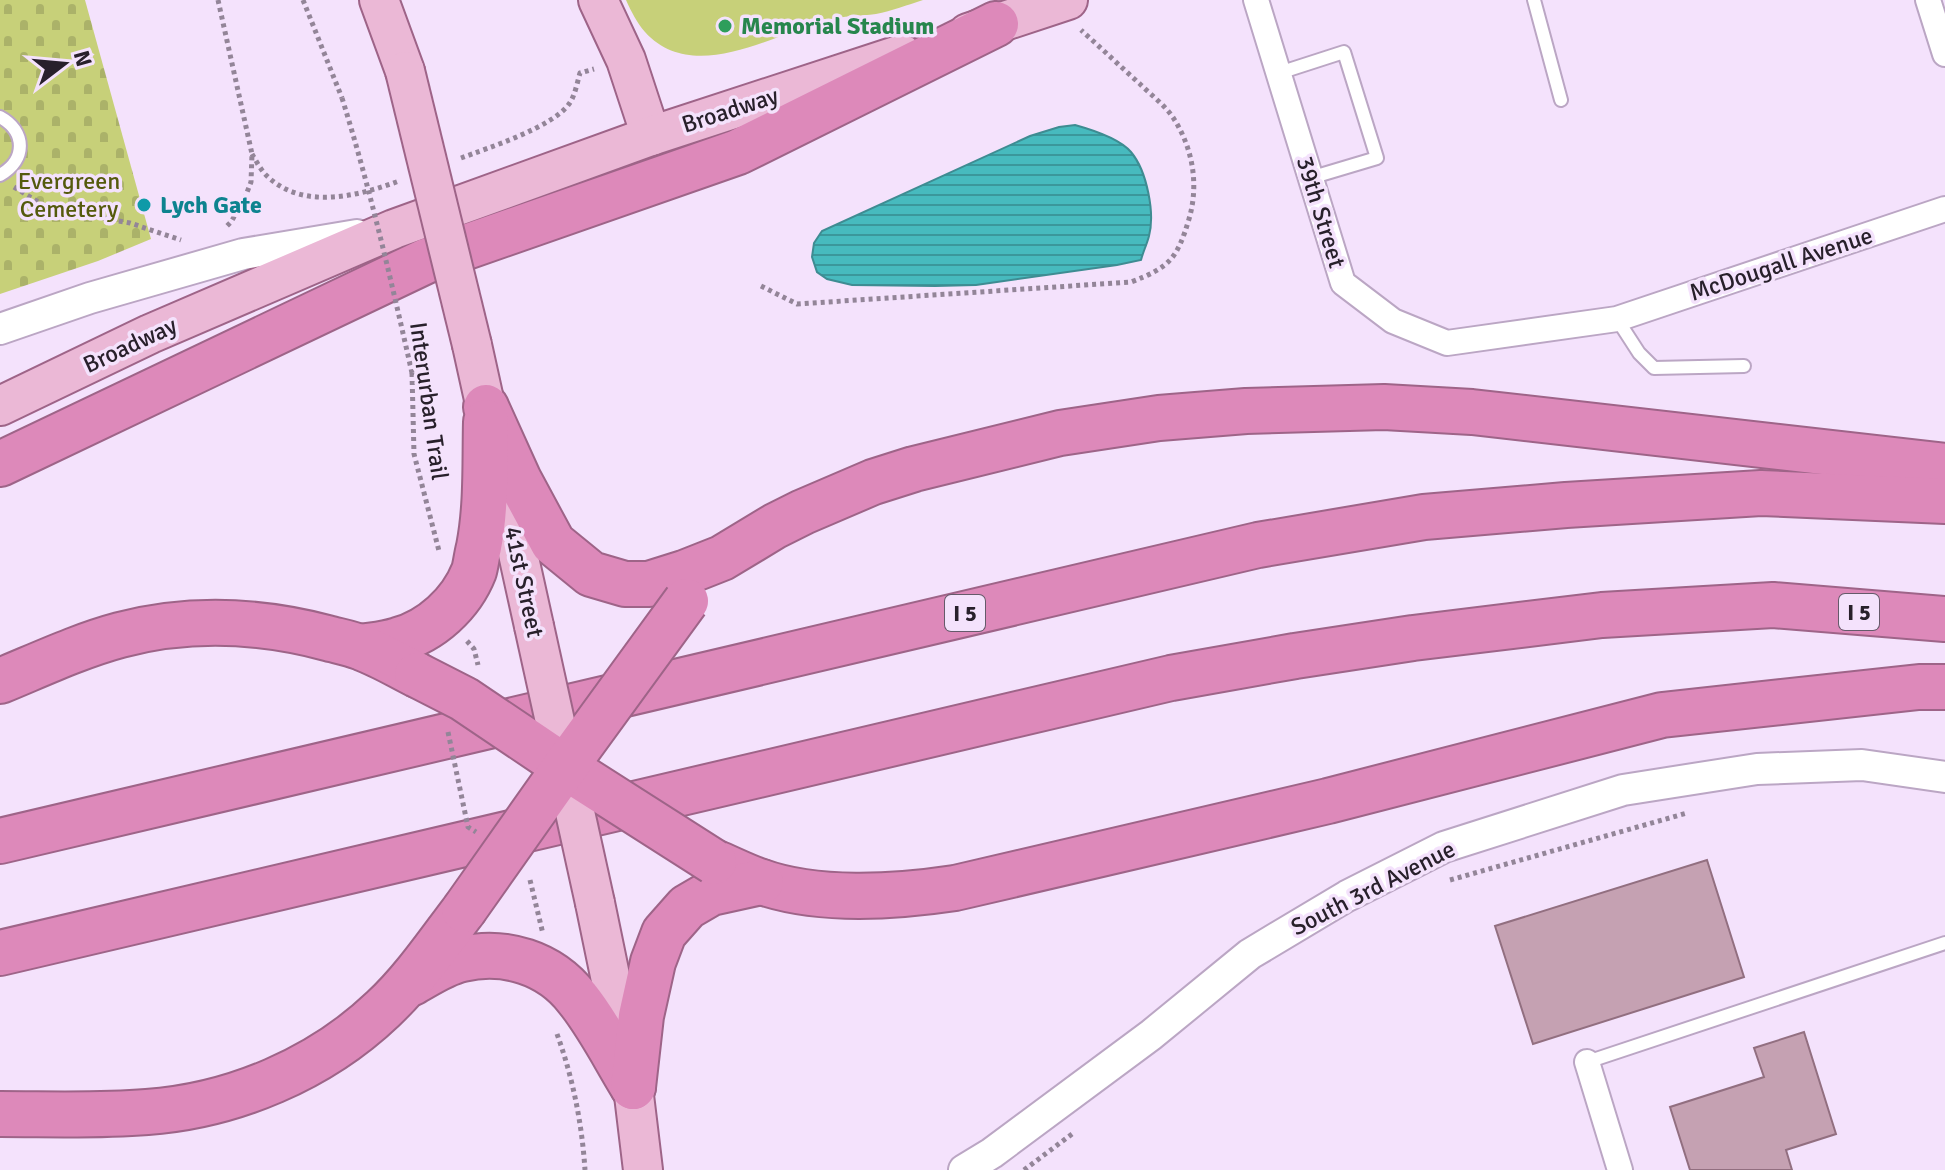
<svg xmlns="http://www.w3.org/2000/svg" width="1945" height="1170" font-family="Signika,sans-serif">
  <style>
    .grass { fill: #c7d079 }
    .cemetery { fill: url(#cemetery-stones) }
    .water { fill: url(#water-rules); stroke: #3e8c92; stroke-width: 2 }
    .building { fill: #c5a1b2; stroke: #926f80; stroke-width: 2 }
    .lines { fill: none; stroke-linecap: round; stroke-linejoin: round }
    .service-casing { stroke: #bba6c4; stroke-width: 16 }
    .minor-casing { stroke: #bba6c4; stroke-width: 28 }
    .tertiary-casing { stroke: #bba6c4; stroke-width: 34 }
    .primary-casing { stroke: #9e6488; stroke-width: 42 }
    .motorway-casing { stroke: #9e6488; stroke-width: 48 }
    .path { stroke: #938598; stroke-width: 5; stroke-dasharray: 4 4; stroke-linecap: butt }
    .service { stroke: #fff; stroke-width: 12 }
    .minor { stroke: #fff; stroke-width: 24 }
    .tertiary { stroke: #fff; stroke-width: 30 }
    .primary { stroke: #ebb8d6; stroke-width: 38 }
    .motorway { stroke: #dd89ba; stroke-width: 44 }
    .primary-bridge-casing { stroke: #9e6488; stroke-width: 42; stroke-linecap: butt }
    .motorway-bridge-casing { stroke: #9e6488; stroke-width: 48; stroke-linecap: butt }
    .path-bridge { stroke: #938598; stroke-width: 5; stroke-dasharray: 4 4; stroke-linecap: butt }
    .primary-bridge { stroke: #ebb8d6; stroke-width: 38 }
    .motorway-bridge { stroke: #dd89ba; stroke-width: 44 }
    .leisure-dot { fill: #2e9e5b; stroke: #f4e2fc; stroke-width: 3 }
    .culture-dot { fill: #0f9aa8; stroke: #f4e2fc; stroke-width: 3 }
    .labels { text-anchor: middle; dominant-baseline: central; stroke-width: 7; stroke-linejoin: round; paint-order: stroke }
    .shield { fill: #f4e2fc; stroke: #655a6a; stroke-width: 2 }
    .shield-label { font-size: 22px; font-weight: bold; fill: #28202b }
    .leisure-label { font-size: 24px; font-weight: bold; fill: #27864d; stroke: #f4e2fc; text-anchor: start }
    .street-label { font-size: 24px; fill: #28202b; stroke: #f4e2fc }
    .park-label { font-size: 24px; fill: #555a0d; stroke: #f4e2fc }
    .culture-label { font-size: 24px; font-weight: bold; fill: #0d838f; stroke: #f4e2fc; text-anchor: start }
  </style>
  <defs>
    <pattern id="cemetery-stones" width="16" height="16" patternUnits="userSpaceOnUse" patternTransform="scale(2)"><rect width="16" height="16" fill="#c7d079"/><path d="M2 7V4a2 2 0 0 1 4 0v3zM10 15v-3a2 2 0 0 1 4 0v3z" fill="#abb269"/></pattern>
    <pattern id="water-rules" width="6" height="5" patternUnits="userSpaceOnUse" patternTransform="scale(2)"><rect width="6" height="5" fill="#47babe"/><path d="M0 2.5h6" fill="none" stroke="#3b979b"/></pattern>
  </defs>
  <rect width="100%" height="100%" fill="#f4e2fc"/>
  <!-- grass -->
  <path class="grass" d="M626,0H923C907,5 892,11 876,14C860,16 843,16 827,20C772,35 693,85 645,32C637,23 631,11 626,0Z"/>
  <!-- cemetery -->
  <polygon class="cemetery" points="0,0 85,0 151,239 98,261 0,294"/>
  <!-- water -->
  <path class="water" d="M1075,125C1093,130 1119,138 1131,152C1147,171 1155,213 1149,236C1147,244 1143,252 1141,260L1117,265L976,285L935,286L852,285L827,279L817,272L812,257L814,243L822,231L1030,136L1059,127Z"/>
  <!-- building -->
  <g class="building">
    <polygon points="1707,860 1744,977 1533,1044 1495,926"/>
    <polygon points="1804,1032 1836,1134 1786,1150 1792,1170 1690,1170 1670,1107 1764,1077 1754,1048"/>
  </g>
  <g class="lines">
    <!-- service casing -->
    <g class="service-casing">
      <g id="service">
        <polyline points="1534,0 1561,100"/>
        <polyline points="1279,73 1344,52 1377,158 1310,178"/>
        <path d="M0,117C26,131 27,160 0,175"/>
        <polyline points="1617,319 1639,353 1654,368 1744,366"/>
        <polyline points="1587,1062 1945,943"/>
      </g>
    </g>
    <!-- minor casing -->
    <g class="minor-casing">
      <g id="minor">
        <polyline points="1256,0 1343,283 1393,321 1447,343 1617,319 1945,209"/>
        <polyline points="1928,0 1945,54"/>
        <polyline points="1587,1062 1620,1170"/>
      </g>
    </g>
    <!-- tertiary casing -->
    <g class="tertiary-casing">
      <g id="tertiary">
        <polyline points="0,329 90,298 243,254 357,235"/>
        <polyline points="964,1170 992,1153 1151,1035 1250,954 1347,896 1444,847 1623,790 1757,769 1862,765 1945,777"/>
      </g>
    </g>
    <!-- primary casing -->
    <g class="primary-casing">
      <g id="primary">
        <polyline points="379,0 405,71"/>
        <polyline points="598,0 626,60 651,136"/>
        <polyline points="968,33 1068,0"/>
        <polyline points="472,345 534,626"/>
        <polyline points="0,406 150,334 394,229 651,136 902,54"/>
        <polyline points="595,903 633,1087 643,1170"/>
      </g>
    </g>
    <!-- motorway casing -->
    <g class="motorway-casing">
      <g id="motorway">
        <polyline points="486,407 519,480 553,543 591,574 625,584 649,584 684,573 722,558 775,526 803,512 873,482 914,469 1060,433 1159,418 1246,411 1384,407 1472,412 1945,466"/>
        <polyline points="0,464 426,261 738,152 996,24"/>
        <path d="M361,647C373,645 386,644 398,640C431,631 461,604 474,571C476,564 477,554 479,547C487,506 485,463 486,422"/>
        <path d="M0,681C39,665 79,646 120,635C189,617 259,620 327,638C338,641 351,643 362,648C381,655 399,666 417,675"/>
        <polyline points="0,841 1258,545 1424,517 1566,505 1761,493 1945,501"/>
        <path d="M714,862C729,868 744,876 759,881C816,902 895,897 955,888L1328,801L1662,715L1919,687H1945"/>
        <polyline points="0,953 1171,678 1295,656 1413,638 1602,615 1773,605 1945,619"/>
        <path d="M412,983C428,974 444,963 462,959C505,949 550,963 577,998C599,1025 615,1058 633,1087"/>
        <polyline points="633,1087 641,1016 653,962 664,933 687,907 711,893 761,882"/>
        <path d="M0,1114C49,1114 98,1116 147,1112C233,1106 320,1069 383,1009C414,980 438,944 464,910"/>
      </g>
    </g>
    <!-- path -->
    <g class="path">
      <polyline points="218,0 252,154 251,182 244,200 231,222 226,227"/>
      <polyline points="303,0 342,98"/>
      <path d="M252,154C256,161 261,170 266,175C302,211 358,196 399,181"/>
      <path d="M461,158C488,148 553,127 569,104C575,96 577,83 580,73L594,69"/>
      <polyline points="14,187 48,208 130,223 181,240"/>
      <path d="M761,286L797,304L1131,282C1170,267 1177,259 1189,219C1199,185 1193,149 1174,119C1166,106 1151,95 1140,84C1120,66 1101,48 1081,30"/>
      <polyline points="412,373 414,454 439,551"/>
      <polyline points="467,641 474,649 478,665"/>
      <polyline points="1450,880 1687,813"/>
      <path d="M557,1034C573,1078 582,1124 585,1170"/>
      <polyline points="1024,1170 1072,1134"/>
    </g>
    <!-- service -->
    <use href="#service" class="service"/>
    <!-- minor -->
    <use href="#minor" class="minor"/>
    <!-- tertiary -->
    <use href="#tertiary" class="tertiary"/>
    <!-- primary -->
    <use href="#primary" class="primary"/>
    <!-- motorway -->
    <use href="#motorway" class="motorway"/>
    <!-- primary-bridge casing -->
    <g class="primary-bridge-casing">
      <g id="primary-bridge">
        <polyline points="405,71 472,345"/>
        <polyline points="534,626 595,903"/>
      </g>
    </g>
    <!-- motorway-bridge casing -->
    <g class="motorway-bridge-casing">
      <g id="motorway-bridge">
        <polyline points="417,675 464,699 565,767 714,862"/>
        <polyline points="464,910 565,767 686,601"/>
      </g>
    </g>
    <!-- path-bridge -->
    <g class="path-bridge">
      <path d="M342,98C370,188 391,280 412,373"/>
      <polyline points="448,732 468,827 476,832"/>
      <polyline points="530,880 543,934"/>
    </g>
    <!-- primary-bridge -->
    <use href="#primary-bridge" class="primary-bridge"/>
    <!-- motorway-bridge -->
    <use href="#motorway-bridge" class="motorway-bridge"/>
  </g>
  <!-- markers -->
  <circle class="leisure-dot" cx="725" cy="26" r="8"/>
  <circle class="culture-dot" cx="144" cy="205" r="8"/>
  <g class="labels">
    <!-- shield labels -->
    <g class="shield">
      <rect x="1839" y="594" width="40" height="36" rx="6"/>
      <rect x="945" y="595" width="40" height="36" rx="6"/>
    </g>
    <g class="shield-label">
      <text x="1859" y="612">I 5</text>
      <text x="965" y="613">I 5</text>
    </g>
    <!-- leisure labels -->
    <g class="leisure-label">
      <text x="741" y="26">Memorial Stadium</text>
    </g>
    <!-- street labels -->
    <g class="street-label">
      <text transform="translate(730 110) rotate(-18)">Broadway</text>
      <text transform="translate(1321 212) rotate(73)">39th Street</text>
      <text transform="translate(1781 264) rotate(-18)">McDougall Avenue</text>
      <text transform="translate(130 345) rotate(-25)">Broadway</text>
      <text transform="translate(429 401) rotate(82)">Interurban Trail</text>
      <text transform="translate(524 582) rotate(78)">41st Street</text>
      <text transform="translate(1373 888) rotate(-27)">South 3rd Avenue</text>
    </g>
    <!-- park labels -->
    <g class="park-label">
      <text x="69" y="181">Evergreen<tspan x="69" dy="28">Cemetery</tspan></text>
    </g>
    <!-- culture labels -->
    <g class="culture-label">
      <text x="160" y="205">Lych Gate</text>
    </g>
  </g>
  <!-- north arrow -->
  <g transform="translate(64 64) rotate(74)" stroke="#f4e2fc" stroke-width="6" paint-order="stroke">
  <path d="M0-6L14 30L0 20L-14 30Z" fill="#28202b"/>
  <text y="-12" font-size="22" font-weight="bold" text-anchor="middle" fill="#28202b">N</text>
  </g>
</svg>
